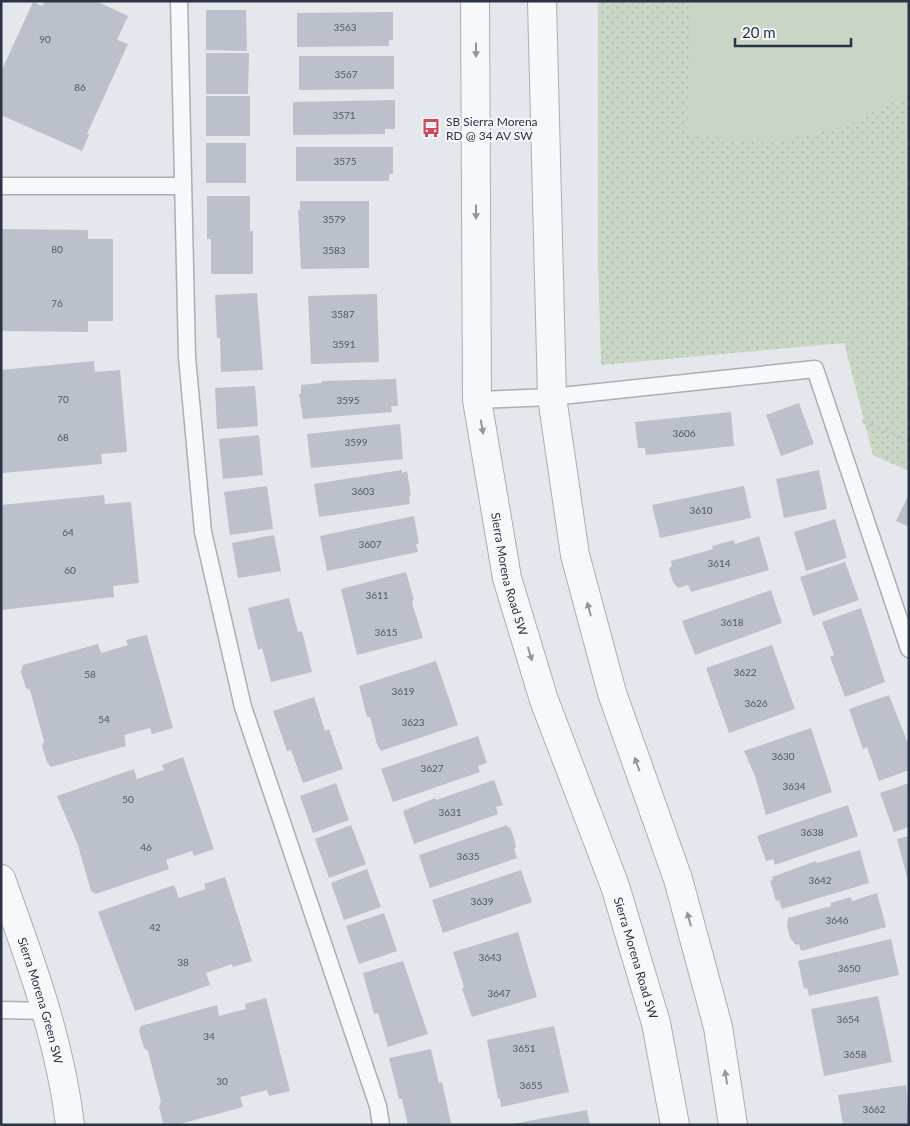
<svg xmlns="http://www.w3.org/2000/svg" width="910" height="1126" font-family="Lato,sans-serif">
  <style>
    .park { fill: url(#park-dots) }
    .pitch { fill: #c9d6c5 }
    .building { fill: #bbc0ca }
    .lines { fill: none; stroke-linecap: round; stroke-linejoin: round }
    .service-casing { stroke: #a9aeb7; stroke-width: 19 }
    .minor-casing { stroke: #a9aeb7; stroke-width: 30 }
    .tertiary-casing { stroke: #a9aeb7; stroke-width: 30 }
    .path { stroke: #c2c5cb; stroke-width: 3; stroke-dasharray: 4 4; stroke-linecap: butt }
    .service { stroke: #f7f8fa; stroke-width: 16 }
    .minor { stroke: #f7f8fa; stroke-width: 28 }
    .tertiary { stroke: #f7f8fa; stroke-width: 28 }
    .oneway { fill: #9196a0 }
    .labels { text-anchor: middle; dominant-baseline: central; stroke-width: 4; stroke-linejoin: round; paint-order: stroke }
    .number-label { font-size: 10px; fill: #4f5766 }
    .poi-label { font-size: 12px; fill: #2b3445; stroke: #f4f6f9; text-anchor: start }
    .street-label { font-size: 12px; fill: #2b3445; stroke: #f4f6f9 }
  </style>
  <defs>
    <pattern id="park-dots" width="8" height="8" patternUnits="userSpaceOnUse" patternTransform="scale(1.25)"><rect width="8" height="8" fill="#c9d6c5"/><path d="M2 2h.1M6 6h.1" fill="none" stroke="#adb8ab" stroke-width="1.8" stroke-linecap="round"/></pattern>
  </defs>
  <rect width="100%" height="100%" fill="#e4e7ec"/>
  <!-- park -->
  <polygon class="park" points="598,1 909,1 909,471 873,455 844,343 601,365 598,263"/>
  <!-- pitch -->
  <polygon class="pitch" points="690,1 909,1 909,94 846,126 769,143 687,134"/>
  <!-- building -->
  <g class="building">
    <polygon points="45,1 96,1 128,16 117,40 128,44 87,134 89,135 82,151 1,115 1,72 33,2 42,6"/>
    <polygon points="206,10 246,10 247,51 206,50"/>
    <polygon points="393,12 393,40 389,40 389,46 297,47 297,13"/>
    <polygon points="206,53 249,53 248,94 206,94"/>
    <polygon points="299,56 394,56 394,89 299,90"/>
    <rect x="206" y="96" width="44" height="40"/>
    <polygon points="395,100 395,129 385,129 385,134 293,135 293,102"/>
    <rect x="206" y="143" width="40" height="40"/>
    <polygon points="296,147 393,147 393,174 389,174 389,181 296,181"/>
    <polygon points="207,196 250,196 250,231 253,231 253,274 211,274 211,239 207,239"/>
    <polygon points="300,201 369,201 369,268 301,269 298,210 300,210"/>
    <polygon points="1,229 88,230 88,239 113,239 113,321 88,321 88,332 1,331"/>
    <polygon points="257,293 263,370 221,372 220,338 217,338 215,295"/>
    <polygon points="377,294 379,362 311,364 308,296"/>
    <polygon points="94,361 95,372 120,370 127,452 101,454 102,464 3,473 1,475 1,370"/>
    <polygon points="396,379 398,406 391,406 392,412 303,419 299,394 301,394 301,385 322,383 322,381"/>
    <polygon points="255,386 258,426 217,429 215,388"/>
    <polygon points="799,403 814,444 781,456 766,415"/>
    <polygon points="731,412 734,446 646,455 645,448 638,448 635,422"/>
    <polygon points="400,424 403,459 311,468 307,434"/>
    <polygon points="259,435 263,475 223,479 219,439"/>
    <polygon points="402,470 402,473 407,471 411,496 409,496 410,504 319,517 314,484"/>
    <polygon points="819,470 827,509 784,518 776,479"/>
    <polygon points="267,486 273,529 230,535 224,492"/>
    <polygon points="744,486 751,518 660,538 652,505"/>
    <polygon points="909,494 909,527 896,521"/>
    <polygon points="104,495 105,504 131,502 139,583 113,586 114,597 1,610 1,505"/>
    <polygon points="414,516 419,544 416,544 418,552 327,571 320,536"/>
    <polygon points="835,519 847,558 806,571 794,532"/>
    <polygon points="274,535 281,571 238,578 232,543"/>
    <polygon points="759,536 769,570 691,592 688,585 678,588 673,582 669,569 672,565 671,561 713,549 712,546 734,540 735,544"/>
    <polygon points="845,562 859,600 813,616 800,577"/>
    <polygon points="406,572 414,600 412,601 413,606 423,638 357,655 341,589"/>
    <polygon points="771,590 782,623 695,655 682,621"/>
    <polygon points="289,598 298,632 302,631 312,672 271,682 262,648 258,650 248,608"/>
    <polygon points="861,608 885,682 845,697 830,657 834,655 822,622"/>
    <polygon points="147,635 173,728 152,734 150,728 124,735 126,746 51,767 47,762 42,746 44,741 30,690 26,688 21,672 23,665 98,644 101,653 128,645 126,640"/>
    <polygon points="772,645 795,709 729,733 706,668"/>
    <polygon points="436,661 458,725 381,751 377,744 370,717 367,717 359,686"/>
    <polygon points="889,695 909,746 909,770 879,781 867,747 863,749 849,709"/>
    <polygon points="314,697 325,731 329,729 343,769 303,783 291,750 287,751 273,711"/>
    <polygon points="811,728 832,792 766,815 755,776 744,751"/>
    <polygon points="478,736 487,763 478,766 480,772 393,802 381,769"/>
    <polygon points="183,757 214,849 194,856 192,851 166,860 169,869 96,894 91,891 78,845 57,796 134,769 137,779 164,770 162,765"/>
    <polygon points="494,780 503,805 496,807 498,814 414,844 403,811 435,798 436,800"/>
    <polygon points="336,783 349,820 313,833 300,796"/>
    <polygon points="909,783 909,827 894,832 880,793"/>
    <polygon points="848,805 858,836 775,865 773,859 766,861 757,836"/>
    <polygon points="351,825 366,864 329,878 315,839"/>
    <polygon points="507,825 508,828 510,827 514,838 516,848 514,848 517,858 430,888 419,855"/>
    <polygon points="909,836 909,881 908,881 897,839"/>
    <polygon points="860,850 869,883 782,909 779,900 776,901 770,881 773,879 772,877 816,861 817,863"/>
    <polygon points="367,869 381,907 344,920 331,883"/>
    <polygon points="521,870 532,902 443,933 432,900"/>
    <polygon points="225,877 252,961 233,967 232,964 206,973 210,985 135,1011 98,912 174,885 179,898 206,889 204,884"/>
    <polygon points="877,893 886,927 801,951 799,944 796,945 790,938 787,926 788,918 831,906 830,903 851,897 852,901"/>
    <polygon points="384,913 397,951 359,964 346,926"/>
    <polygon points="518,932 537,997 472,1017 462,989 464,987 453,952"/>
    <polygon points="891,939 899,975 809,996 807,988 804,989 798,961"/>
    <polygon points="403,961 428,1034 388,1047 378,1013 374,1014 363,973"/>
    <polygon points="878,996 892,1062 824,1076 811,1009"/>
    <polygon points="266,998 290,1091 269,1096 267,1090 240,1097 243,1107 176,1125 163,1124 159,1106 161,1102 148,1051 144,1048 139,1031 141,1026 217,1005 219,1016 246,1009 245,1004"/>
    <polygon points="554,1026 569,1092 501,1107 500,1098 498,1099 487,1040"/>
    <polygon points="431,1049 439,1083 442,1082 451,1123 408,1125 402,1099 399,1099 389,1058"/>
    <polygon points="906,1085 909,1125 843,1125 838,1095"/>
    <polygon points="587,1110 590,1125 512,1125 512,1124"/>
  </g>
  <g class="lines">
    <!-- service casing -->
    <g class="service-casing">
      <g id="service">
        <polyline points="179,1 187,357 203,532 243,707 378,1106 381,1125"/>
        <polyline points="1,186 183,186"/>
        <polyline points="477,400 552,397 815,369 909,649"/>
        <polyline points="1,1010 46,1011"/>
      </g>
    </g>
    <!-- minor casing -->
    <g class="minor-casing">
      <g id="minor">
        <path id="s1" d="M1,879C30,959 60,1040 70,1125"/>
      </g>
    </g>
    <!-- tertiary casing -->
    <g class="tertiary-casing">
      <g id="tertiary">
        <path id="s2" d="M475,1L477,400L507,578L544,700L615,886L656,1023L675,1125"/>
        <polyline points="542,1 552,397 575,555 612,693 678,879 718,1027 733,1125"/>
      </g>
    </g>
    <!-- path -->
    <polyline class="path" points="862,421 909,441"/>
    <!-- service -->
    <use href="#service" class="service"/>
    <!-- minor -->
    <use href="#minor" class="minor"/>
    <!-- tertiary -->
    <use href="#tertiary" class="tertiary"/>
  </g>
  <!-- one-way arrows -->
  <defs><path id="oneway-solid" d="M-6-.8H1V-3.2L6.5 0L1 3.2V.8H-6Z" transform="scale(1.25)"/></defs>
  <g class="oneway">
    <use href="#oneway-solid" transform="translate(476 50) rotate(90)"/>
    <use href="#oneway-solid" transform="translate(476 212) rotate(90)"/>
    <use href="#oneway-solid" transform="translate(482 427) rotate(80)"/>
    <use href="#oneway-solid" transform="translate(589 609) rotate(-105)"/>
    <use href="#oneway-solid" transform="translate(530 654) rotate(73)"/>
    <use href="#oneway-solid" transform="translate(637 764) rotate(-110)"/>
    <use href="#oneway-solid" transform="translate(689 919) rotate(-105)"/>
    <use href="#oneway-solid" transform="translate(726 1077) rotate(-99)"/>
  </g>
  <!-- icons -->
  <defs>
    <g id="bus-bare" transform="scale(1.5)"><path d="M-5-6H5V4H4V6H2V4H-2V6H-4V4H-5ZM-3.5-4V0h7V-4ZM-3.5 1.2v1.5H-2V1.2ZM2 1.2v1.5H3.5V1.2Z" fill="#d1495b" stroke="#f4f6f9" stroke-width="2.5" paint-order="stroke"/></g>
  </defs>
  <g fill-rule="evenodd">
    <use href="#bus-bare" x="431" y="128"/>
  </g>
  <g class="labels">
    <!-- number labels -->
    <g class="number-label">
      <text x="345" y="27">3563</text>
      <text x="45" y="39">90</text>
      <text x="346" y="74">3567</text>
      <text x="80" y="87">86</text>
      <text x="344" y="115">3571</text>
      <text x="345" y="161">3575</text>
      <text x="334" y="219">3579</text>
      <text x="57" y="249">80</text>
      <text x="334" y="250">3583</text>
      <text x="57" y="303">76</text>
      <text x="343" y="314">3587</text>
      <text x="344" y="344">3591</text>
      <text x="63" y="399">70</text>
      <text x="348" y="400">3595</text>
      <text x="684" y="433">3606</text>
      <text x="63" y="437">68</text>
      <text x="356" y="442">3599</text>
      <text x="363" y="491">3603</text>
      <text x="701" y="510">3610</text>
      <text x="68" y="532">64</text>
      <text x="370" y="544">3607</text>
      <text x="719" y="563">3614</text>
      <text x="70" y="570">60</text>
      <text x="377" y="595">3611</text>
      <text x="732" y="622">3618</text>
      <text x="386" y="632">3615</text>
      <text x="745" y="672">3622</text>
      <text x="90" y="674">58</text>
      <text x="403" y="691">3619</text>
      <text x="756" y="703">3626</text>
      <text x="104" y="719">54</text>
      <text x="413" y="722">3623</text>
      <text x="783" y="756">3630</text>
      <text x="432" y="768">3627</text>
      <text x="794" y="786">3634</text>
      <text x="128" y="799">50</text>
      <text x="450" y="812">3631</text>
      <text x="812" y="832">3638</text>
      <text x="146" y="847">46</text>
      <text x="468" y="856">3635</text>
      <text x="820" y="880">3642</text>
      <text x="482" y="901">3639</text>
      <text x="837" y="920">3646</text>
      <text x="155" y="927">42</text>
      <text x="490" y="957">3643</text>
      <text x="183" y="962">38</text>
      <text x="849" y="968">3650</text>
      <text x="499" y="993">3647</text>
      <text x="848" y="1019">3654</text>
      <text x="209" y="1036">34</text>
      <text x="524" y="1048">3651</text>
      <text x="855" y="1054">3658</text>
      <text x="222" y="1081">30</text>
      <text x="531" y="1085">3655</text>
      <text x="874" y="1109">3662</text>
    </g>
    <!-- poi labels -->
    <g class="poi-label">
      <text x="446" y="121">SB Sierra Morena<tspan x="446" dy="14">RD @ 34 AV SW</tspan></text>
    </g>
    <!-- street labels -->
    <g class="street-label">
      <text stroke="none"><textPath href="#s2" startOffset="576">Sierra Morena Road SW</textPath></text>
      <text stroke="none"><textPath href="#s2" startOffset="981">Sierra Morena Road SW</textPath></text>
      <text stroke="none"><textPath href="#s1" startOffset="128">Sierra Morena Green SW</textPath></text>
    </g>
  </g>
  <!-- border -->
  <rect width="910" height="1126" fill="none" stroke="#2b3445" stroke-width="5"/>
  <!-- scale -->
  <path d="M735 38v8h116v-8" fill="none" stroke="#2b3445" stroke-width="2.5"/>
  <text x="742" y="38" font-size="15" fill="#2b3445" stroke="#f4f6f9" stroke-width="4" paint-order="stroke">20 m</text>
</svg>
